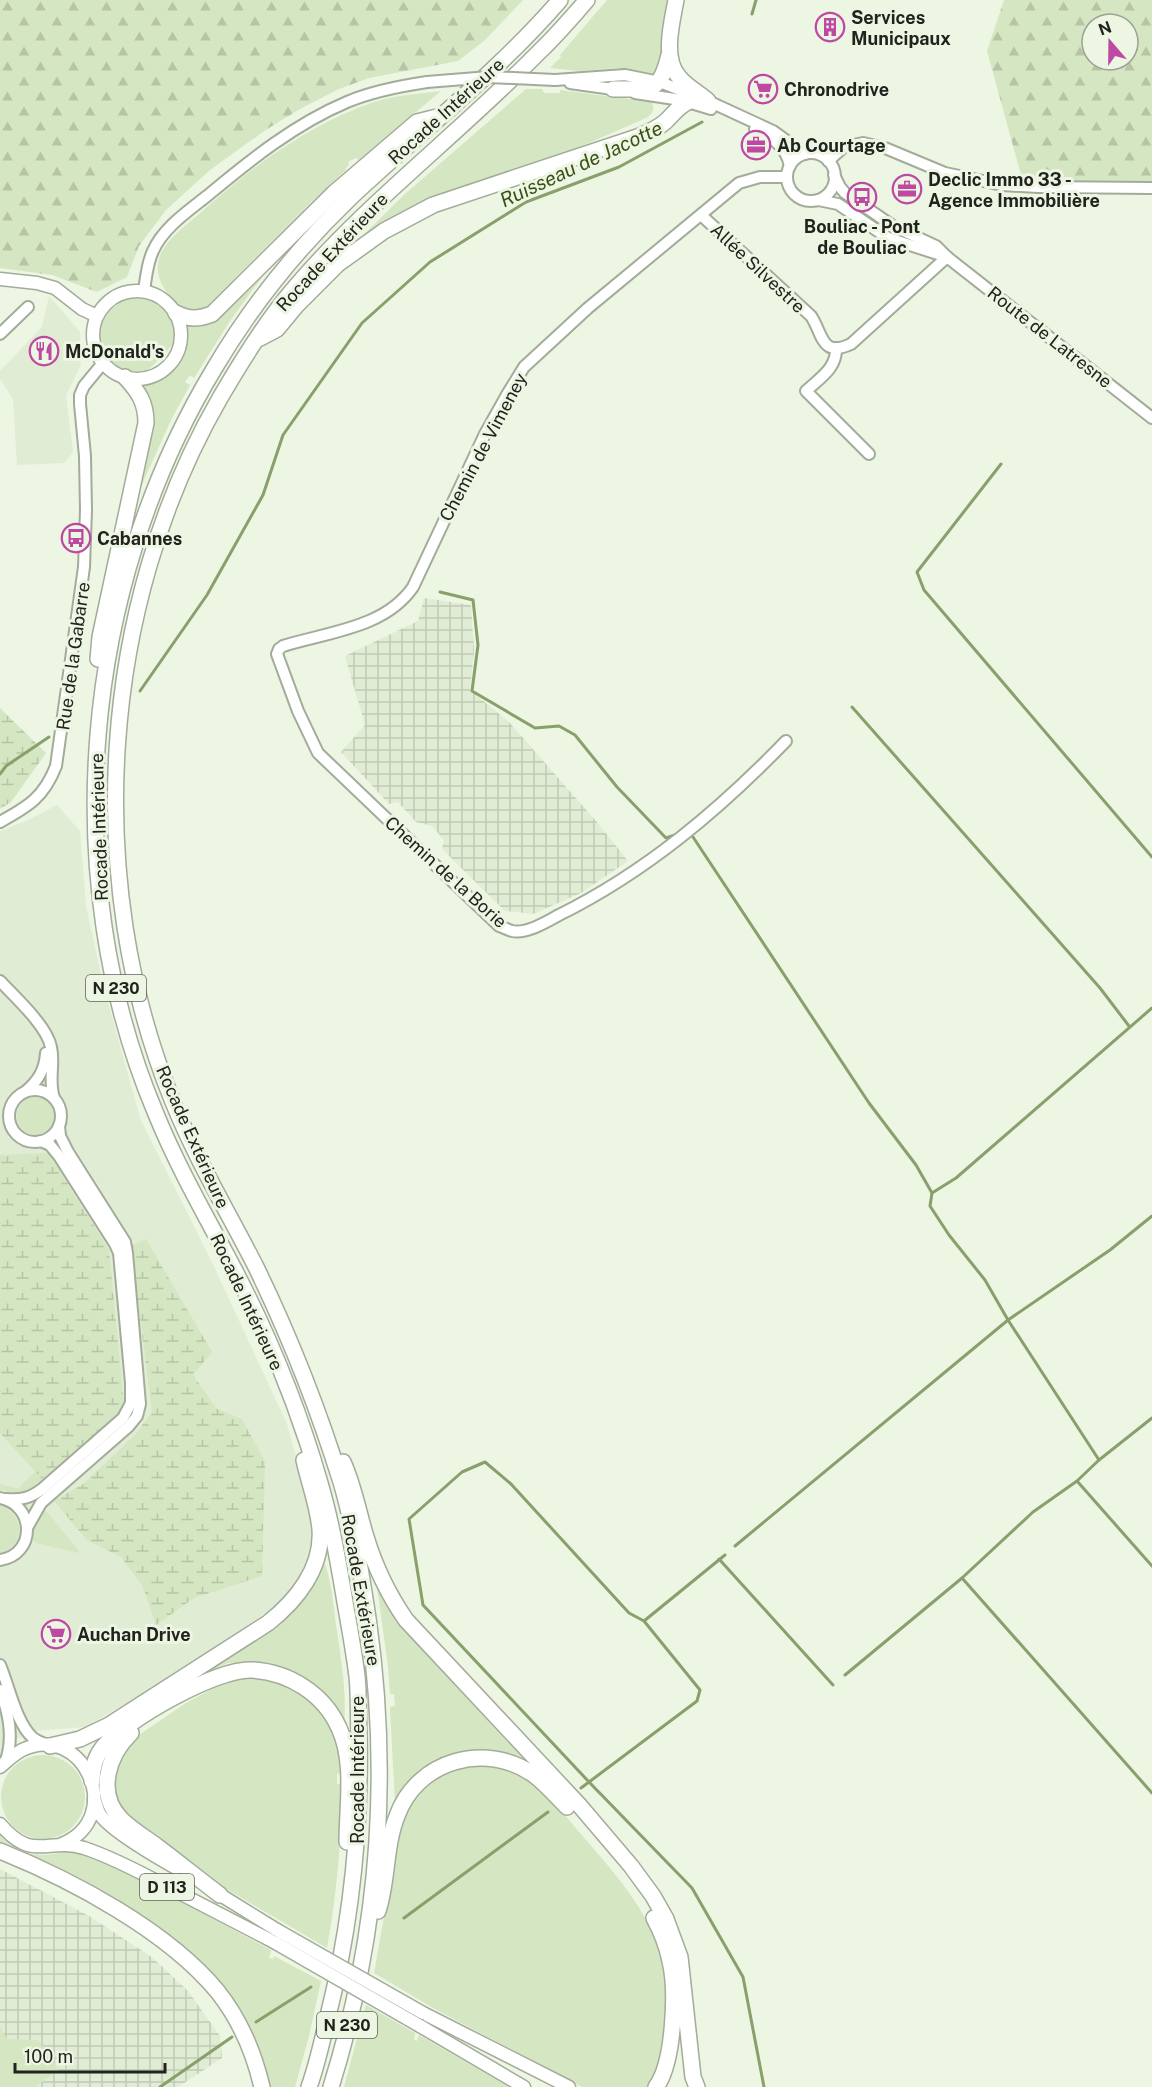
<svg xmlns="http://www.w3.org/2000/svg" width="1152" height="2087" font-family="'Public Sans',sans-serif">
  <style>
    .built { fill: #e0ecd3 }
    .industrial { fill: url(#industrial-grid) }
    .green { fill: #d5e6c2 }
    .forest { fill: url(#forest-firs); fill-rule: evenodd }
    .wetland { fill: url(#wetland-marsh) }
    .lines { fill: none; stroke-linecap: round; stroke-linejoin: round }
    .stream { stroke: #88a06b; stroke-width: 3 }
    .minor-casing { stroke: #a3ac9a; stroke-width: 14 }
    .major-casing { stroke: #a3ac9a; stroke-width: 15 }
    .highway-casing { stroke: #a3ac9a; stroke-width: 18 }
    .minor { stroke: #fff; stroke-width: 10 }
    .major { stroke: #fff; stroke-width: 12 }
    .highway { stroke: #fff; stroke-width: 15 }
    .minor-bridge-casing { stroke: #a3ac9a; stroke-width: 14; stroke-linecap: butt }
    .major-bridge-casing { stroke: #a3ac9a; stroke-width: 15; stroke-linecap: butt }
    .minor-bridge { stroke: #fff; stroke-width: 10 }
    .major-bridge { stroke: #fff; stroke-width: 12 }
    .labels { text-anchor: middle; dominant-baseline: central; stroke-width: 6; stroke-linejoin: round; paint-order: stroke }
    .shield { fill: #edf5e3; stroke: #5e6359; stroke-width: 1.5 }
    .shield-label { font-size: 16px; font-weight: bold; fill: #21241e }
    .poi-label { font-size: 18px; font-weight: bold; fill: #21241e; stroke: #edf5e3; text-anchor: start }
    .street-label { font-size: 18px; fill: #21241e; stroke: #edf5e3 }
    .water-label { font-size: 20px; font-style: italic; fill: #3b5117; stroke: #edf5e3 }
  </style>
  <defs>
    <pattern id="industrial-grid" width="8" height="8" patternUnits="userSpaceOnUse" patternTransform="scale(1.5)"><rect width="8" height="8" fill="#e0ecd3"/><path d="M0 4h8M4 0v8" fill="none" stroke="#c0cab5"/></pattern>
    <pattern id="forest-firs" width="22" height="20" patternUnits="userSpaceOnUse" patternTransform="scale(1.5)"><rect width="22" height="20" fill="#d5e6c2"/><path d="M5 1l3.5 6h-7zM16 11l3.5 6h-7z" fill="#b7c5a6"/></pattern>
    <pattern id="wetland-marsh" width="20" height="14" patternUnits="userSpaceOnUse" patternTransform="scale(1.5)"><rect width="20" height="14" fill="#d5e6c2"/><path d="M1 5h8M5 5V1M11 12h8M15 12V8" fill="none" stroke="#b7c5a6"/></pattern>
  </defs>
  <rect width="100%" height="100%" fill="#edf5e3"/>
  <!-- built -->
  <g class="built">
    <polygon points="49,296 80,332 81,364 66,396 73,452 64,463 17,465 13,399 0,379 0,371 42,327"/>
    <polygon points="57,805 80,831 86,906 104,988 141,1121 209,1256 287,1424 316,1531 309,1570 273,1608 168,1679 85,1727 33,1731 7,1744 0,1751 0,831 28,820"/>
  </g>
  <!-- industrial -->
  <g class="industrial">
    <polygon points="424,598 471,605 474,651 470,690 509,722 596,821 628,861 581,893 533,914 505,911 442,849 444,840 432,826 416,822 398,802 389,804 341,752 365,725 345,656 418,621"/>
    <polygon points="0,1869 89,1916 153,1958 188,1991 220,2036 222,2058 178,2087 0,2087"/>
  </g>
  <!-- green -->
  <g class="green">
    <polygon points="607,0 672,0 658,74 618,68 579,71 550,68 561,57 560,55"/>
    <path d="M526,89H542L544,93H560V90L652,102C655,110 652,114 646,118L351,247L405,194Z"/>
    <path d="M441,91L359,160L356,158L348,162L349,165L345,169L346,170L311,202L202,311H181C170,294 153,282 159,259C164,241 185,226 198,215C250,168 307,125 374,102C395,95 419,94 441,91Z"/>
    <path d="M267,270L230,321L194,378L190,375L185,382L190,385L171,420L135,500L154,428C156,412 149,400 140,387C171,378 190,359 186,325H196Z"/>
    <path d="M131,298C152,297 180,312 174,338C172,350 155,363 147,371C95,377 81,314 131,298Z"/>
    <circle cx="36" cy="1116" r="19"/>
    <path d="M35,1472L42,1479C26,1493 21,1494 0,1490V1484L19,1489L24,1482Z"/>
    <path d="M0,1506C25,1515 27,1546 0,1553Z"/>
    <polygon points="43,1511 47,1512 79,1551 78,1553 36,1543 33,1540 34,1518 40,1512"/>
    <path d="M322,1556C331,1577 333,1602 336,1625C341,1658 347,1692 344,1725L270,1665L247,1662L228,1663L198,1676L236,1651Z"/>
    <polygon points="376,1580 560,1792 479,1751 395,1804 390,1707 395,1706 394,1694 390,1694 388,1666"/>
    <path d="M243,1678C303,1679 338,1714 342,1773L337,1774V1784H343C341,1839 337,1894 327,1948L223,1887L160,1845L120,1813L111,1783L113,1767L130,1741L186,1703L214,1688Z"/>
    <circle cx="43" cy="1797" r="42"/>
    <path d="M468,1765C488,1765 506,1768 525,1779C546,1791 564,1814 580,1833C617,1876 659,1921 667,1980C669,1994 666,2008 665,2021C665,2030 667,2040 665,2049C663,2060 656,2072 652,2083L647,2087H582L433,2008L374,1973L401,1821L414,1796L429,1781L448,1770Z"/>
    <path d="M0,1836C14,1850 32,1858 53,1854C62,1853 67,1850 76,1852L133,1876L271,1950L269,1958L273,1959L274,1956L321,1981L309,2036L295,2087H268L210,1976L0,1845Z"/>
    <polygon points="366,2005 415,2033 414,2040 417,2041 419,2035 509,2087 344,2087"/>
    <polygon points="0,2027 7,2039 38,2040 59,2070 35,2087 0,2087"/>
  </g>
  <!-- forest -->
  <g class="forest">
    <polygon points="0,0 523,0 485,40 458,61 369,78 339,89 300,109 264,131 210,170 166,210 139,246 127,277 97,292 52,275 0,268"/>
    <path d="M1004,0H1152V183L1023,182L987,51ZM1092,24H1128V60H1092Z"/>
  </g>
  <!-- wetland -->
  <g class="wetland">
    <polygon points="0,708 46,753 11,802 0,809"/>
    <polygon points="49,1153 109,1250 124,1403 115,1418 42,1479 0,1433 0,1155"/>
    <polygon points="146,1239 212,1352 193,1375 217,1409 242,1419 265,1462 262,1576 194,1598 156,1625 143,1587 121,1557 87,1540 54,1501 83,1484 135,1435 152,1412 131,1246"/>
  </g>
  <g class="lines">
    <!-- stream -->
    <g class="stream">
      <polyline points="752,14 756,0"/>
      <polyline points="1001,464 917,572 924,590 1152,857"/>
      <polyline points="440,592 473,600 478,645 472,691 535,728 559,726 575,735 617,787 666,838 678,834"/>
      <polyline points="140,691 207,595 263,495 283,435 362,323 430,262 526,202 619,167 702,122"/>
      <polyline points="852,707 1100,988 1129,1026"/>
      <polyline points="0,774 6,766 49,737"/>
      <polyline points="693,837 869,1103 916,1165 932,1193 930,1206 949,1235 985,1280 1008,1320 1099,1460 1077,1481 1033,1512 962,1578 845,1675"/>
      <polyline points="932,1193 956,1178 1152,1008"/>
      <polyline points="1099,1460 1152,1418"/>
      <polyline points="1077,1481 1152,1566"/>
      <polyline points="735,1546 1008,1320 1110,1250 1152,1216"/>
      <polyline points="719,1559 833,1685"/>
      <polyline points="962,1578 1152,1793"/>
      <polyline points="644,1621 629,1613 511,1484 485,1462 462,1472 409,1519 423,1605 589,1782 692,1888 743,1977 764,2087"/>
      <polyline points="581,1788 697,1701 700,1690 644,1621 725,1555"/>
      <polyline points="404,1918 548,1812"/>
      <polyline points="256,2022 311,1987"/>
      <polyline points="160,2087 232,2037"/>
    </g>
    <!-- minor casing -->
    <g class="minor-casing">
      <g id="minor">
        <polyline points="555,80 625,75 660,82 708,101 773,131 805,154"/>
        <polyline points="570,83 620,90"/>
        <polyline points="635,93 681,100 711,109"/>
        <path d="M755,129C772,138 786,146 790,166"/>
        <circle cx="811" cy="177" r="24"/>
        <polyline points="828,161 844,147 863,143 885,148 945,173 1002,185 1038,187 1152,188"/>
        <polyline points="834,175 840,187 845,193 893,226 936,246 947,257 1152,418"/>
        <polyline points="818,200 838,204 888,238 941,255"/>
        <path d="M701,215L811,316C823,334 821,358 851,344L947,257"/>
        <path d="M144,291C146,278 147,263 153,251C163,228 188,211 207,196C250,160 295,124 347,102C373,91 400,86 427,82"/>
        <polyline points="0,334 28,307"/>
        <path d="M836,348C837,368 820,378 806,391L869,454"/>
        <path d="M786,741C719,810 646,872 559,915C546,922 527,934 512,931C508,930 503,927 499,926L318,753L298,711L277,654L279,649L283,646C328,632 385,628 413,587L485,434L508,393L524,367L588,308L739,183L760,177H787"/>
        <path d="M0,822C29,806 44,797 56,766L84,567L86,510L85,456L80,404V395L84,386L103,363"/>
        <path d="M0,981C15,997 47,1026 51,1047C55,1065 48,1080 54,1098"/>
        <circle cx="35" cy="1116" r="26"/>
        <path d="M26,1091C38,1081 45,1070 46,1053"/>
        <path d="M0,1498C36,1505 36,1555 0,1560"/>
        <path d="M7,1499C22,1500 30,1498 42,1489L123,1418L131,1403V1383L119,1253L115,1244L59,1156L50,1145L41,1141"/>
        <polyline points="28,1526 41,1503 129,1426 137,1416 140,1404 127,1253 125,1242 68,1152 60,1136 59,1126"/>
        <path d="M0,1665C9,1686 16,1723 33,1738C38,1742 45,1744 50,1746"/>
        <path d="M0,1690C9,1713 14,1740 5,1763"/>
      </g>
    </g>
    <!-- major casing -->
    <g class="major-casing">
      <g id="major">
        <polyline points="0,279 37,283 55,288 82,309 97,316"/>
        <circle cx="137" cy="335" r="44"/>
        <path d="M0,1767C7,1761 13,1755 22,1750C83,1721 127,1817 62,1844"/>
        <path d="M94,1799C96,1803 97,1809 99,1813C108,1829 158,1858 176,1868"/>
        <path d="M0,1824C33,1863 47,1837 84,1848C111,1857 138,1871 164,1885C200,1904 237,1923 274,1942"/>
        <polyline points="214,1891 277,1930"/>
        <polyline points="423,2013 569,2087"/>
        <polyline points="420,2026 524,2087"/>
      </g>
    </g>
    <!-- highway casing -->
    <g class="highway-casing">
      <g id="highway">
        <path d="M676,0C672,22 662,58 679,77C686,86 699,93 708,101"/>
        <path d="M613,89C650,88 659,96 669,55"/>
        <path d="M176,313C189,320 199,319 212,314L334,193L417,122L437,117"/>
        <path d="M260,338L277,329L296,306L338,264L384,231L433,205L637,137C647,133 657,129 665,122C673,115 677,107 688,102"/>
        <path d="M98,659L100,637L146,423C146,403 139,392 125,377"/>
        <path d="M343,1462C354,1486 358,1511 366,1537C375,1567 388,1594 406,1620L580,1806L631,1866L653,1896L666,1919L680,1957L693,2077L697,2087"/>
        <path d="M131,1733C108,1755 96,1793 121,1819C132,1830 146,1838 158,1847C179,1863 199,1879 220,1895"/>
        <path d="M50,1746L80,1739L109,1725L268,1623C296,1601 323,1568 320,1529C318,1506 309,1483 304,1460"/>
        <path d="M92,1781C92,1767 95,1757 103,1747C126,1720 217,1668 252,1670C289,1672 324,1694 339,1728C355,1762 347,1805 347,1842"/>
        <path d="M0,1851C72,1880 168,1931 218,1992C240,2020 254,2053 262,2087"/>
        <path d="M378,1911C388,1880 385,1846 397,1816C417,1760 486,1741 534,1775C546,1784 556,1796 567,1807"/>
        <path d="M654,1918C661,1931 667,1946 670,1961C677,1990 674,2063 656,2087"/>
        <path d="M309,2087C317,2065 322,2042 327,2020C351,1926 361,1830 359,1734C358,1715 359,1695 357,1676C354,1653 350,1630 346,1608C339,1566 332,1524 320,1483C299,1410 269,1336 234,1269C207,1218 178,1168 156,1114C56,878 82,588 214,369C251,306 297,249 350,198C420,132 497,73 560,0"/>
        <path d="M331,2087C379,1933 391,1778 368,1618C361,1573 354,1526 341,1482C318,1408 290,1337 256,1267C228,1212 196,1159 173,1102C82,880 100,606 220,398C241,362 264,324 291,292C366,203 459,134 540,51C557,35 572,17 587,0"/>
      </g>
    </g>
    <!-- minor -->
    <use href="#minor" class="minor"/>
    <!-- major -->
    <use href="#major" class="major"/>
    <!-- highway -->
    <use href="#highway" class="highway"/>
    <!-- minor-bridge casing -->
    <g class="minor-bridge-casing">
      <polyline id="minor-bridge" points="427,82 489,77 555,80"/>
    </g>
    <!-- major-bridge casing -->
    <g class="major-bridge-casing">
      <g id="major-bridge">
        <polyline points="277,1930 423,2013"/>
        <polyline points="274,1942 420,2026"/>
      </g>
    </g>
    <!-- minor-bridge -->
    <use href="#minor-bridge" class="minor-bridge"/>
    <!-- major-bridge -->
    <use href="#major-bridge" class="major-bridge"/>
  </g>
  <!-- icons -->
  <defs>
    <g id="building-ring" transform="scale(1.5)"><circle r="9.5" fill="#edf5e3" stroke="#bd49a2" stroke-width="1.5"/><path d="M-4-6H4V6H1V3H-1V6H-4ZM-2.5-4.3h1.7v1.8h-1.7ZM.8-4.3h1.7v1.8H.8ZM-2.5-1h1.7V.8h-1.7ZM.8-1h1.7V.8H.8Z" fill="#bd49a2"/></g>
    <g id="supermarket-ring" transform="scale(1.5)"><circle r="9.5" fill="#edf5e3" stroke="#bd49a2" stroke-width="1.5"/><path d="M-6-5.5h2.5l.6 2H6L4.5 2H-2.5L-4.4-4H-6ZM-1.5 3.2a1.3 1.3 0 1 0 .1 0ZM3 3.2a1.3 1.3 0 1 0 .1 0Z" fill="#bd49a2"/></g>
    <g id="office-ring" transform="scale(1.5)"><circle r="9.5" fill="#edf5e3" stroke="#bd49a2" stroke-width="1.5"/><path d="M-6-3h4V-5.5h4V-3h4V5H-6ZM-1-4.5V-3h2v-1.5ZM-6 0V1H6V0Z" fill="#bd49a2"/></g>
    <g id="bus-ring" transform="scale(1.5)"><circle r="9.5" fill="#edf5e3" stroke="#bd49a2" stroke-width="1.5"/><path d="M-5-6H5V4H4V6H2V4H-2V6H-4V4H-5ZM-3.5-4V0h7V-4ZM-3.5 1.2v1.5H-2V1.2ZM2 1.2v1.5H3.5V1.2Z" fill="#bd49a2"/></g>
    <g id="restaurant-ring" transform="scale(1.5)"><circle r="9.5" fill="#edf5e3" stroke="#bd49a2" stroke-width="1.5"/><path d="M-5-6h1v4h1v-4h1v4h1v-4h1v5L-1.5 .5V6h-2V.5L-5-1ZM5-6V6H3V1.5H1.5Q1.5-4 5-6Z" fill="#bd49a2"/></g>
  </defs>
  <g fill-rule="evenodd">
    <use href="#building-ring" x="830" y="27"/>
    <use href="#supermarket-ring" x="763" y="89"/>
    <use href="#office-ring" x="756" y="145"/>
    <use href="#office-ring" x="907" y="189"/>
    <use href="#bus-ring" x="862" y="197"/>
    <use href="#restaurant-ring" x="44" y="351"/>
    <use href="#bus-ring" x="76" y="538"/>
    <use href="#supermarket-ring" x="56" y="1634"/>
  </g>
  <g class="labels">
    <!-- shield labels -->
    <g class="shield">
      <rect x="86" y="975" width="60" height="26" rx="4.5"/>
      <rect x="140" y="1874" width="54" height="26" rx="4.5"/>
      <rect x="317" y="2012" width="60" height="26" rx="4.5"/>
    </g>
    <g class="shield-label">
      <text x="116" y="988">N 230</text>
      <text x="167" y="1887">D 113</text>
      <text x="347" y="2025">N 230</text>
    </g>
    <!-- poi labels -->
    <g class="poi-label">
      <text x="851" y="17">Services<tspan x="851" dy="21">Municipaux</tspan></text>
      <text x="784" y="89">Chronodrive</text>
      <text x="777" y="145">Ab Courtage</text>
      <text x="928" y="179">Declic Immo 33 -<tspan x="928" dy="21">Agence Immobilière</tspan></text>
      <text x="862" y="226" text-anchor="middle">Bouliac - Pont<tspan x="862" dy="21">de Bouliac</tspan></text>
      <text x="65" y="351">McDonald's</text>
      <text x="97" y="538">Cabannes</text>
      <text x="77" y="1634">Auchan Drive</text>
    </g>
    <!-- street labels -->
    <g class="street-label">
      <text transform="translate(446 111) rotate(-42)">Rocade Intérieure</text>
      <text transform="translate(332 252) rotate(-47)">Rocade Extérieure</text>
      <text transform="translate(758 268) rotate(43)">Allée Silvestre</text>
      <text transform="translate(1050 337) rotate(38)">Route de Latresne</text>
      <text transform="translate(483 447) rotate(-62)">Chemin de Vimeney</text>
      <text transform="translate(73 656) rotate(-82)">Rue de la Gabarre</text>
      <text transform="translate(99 827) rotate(-92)">Rocade Intérieure</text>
      <text transform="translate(446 872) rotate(42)">Chemin de la Borie</text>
      <text transform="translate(193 1137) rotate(66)">Rocade Extérieure</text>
      <text transform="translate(247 1302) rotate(65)">Rocade Intérieure</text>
      <text transform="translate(361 1590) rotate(80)">Rocade Extérieure</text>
      <text transform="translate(357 1770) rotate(-90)">Rocade Intérieure</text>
    </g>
    <!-- water labels -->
    <g class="water-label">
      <text transform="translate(581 164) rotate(-25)">Ruisseau de Jacotte</text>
    </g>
  </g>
  <!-- north arrow -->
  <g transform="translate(1110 42) rotate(340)"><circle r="28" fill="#edf5e3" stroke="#9ba194" stroke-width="1.5"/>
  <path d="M0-4.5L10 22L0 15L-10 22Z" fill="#bd49a2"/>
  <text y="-9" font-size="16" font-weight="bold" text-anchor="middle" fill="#21241e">N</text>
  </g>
  <!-- scale -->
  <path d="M15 2063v9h150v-9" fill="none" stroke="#21241e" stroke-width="3"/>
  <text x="24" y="2063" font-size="18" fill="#21241e" stroke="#edf5e3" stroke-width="4.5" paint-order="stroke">100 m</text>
</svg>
